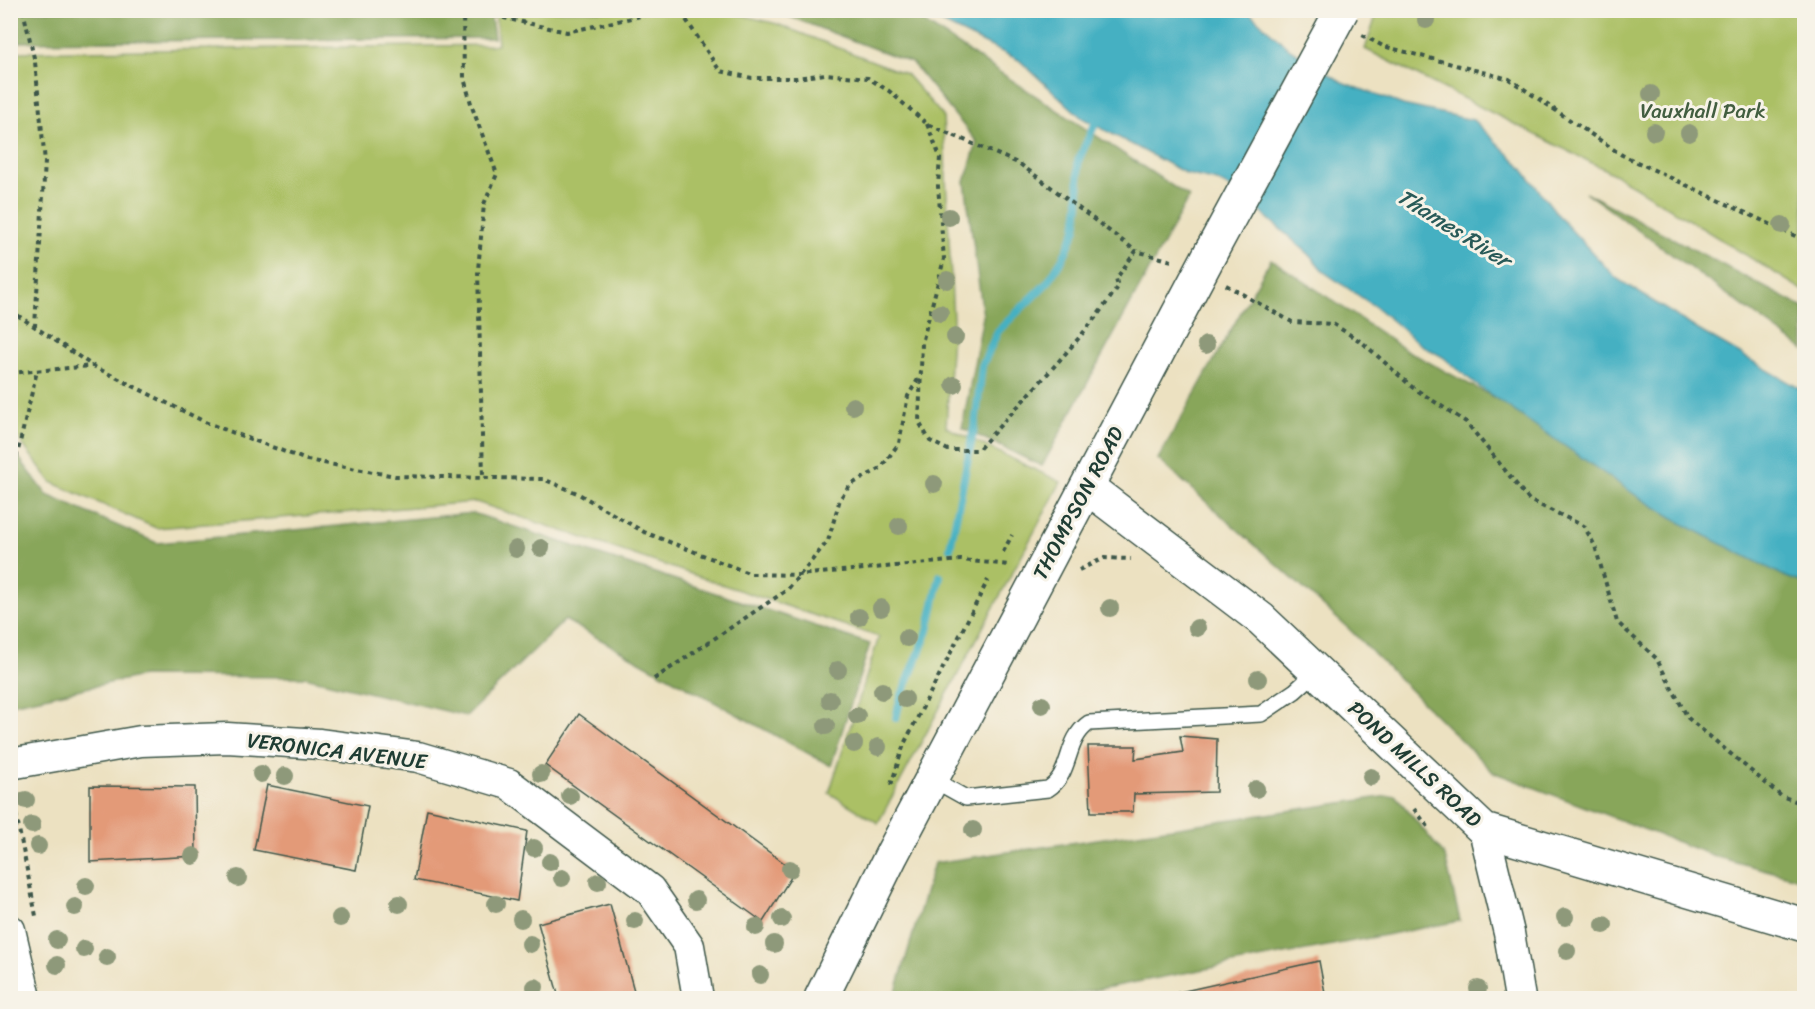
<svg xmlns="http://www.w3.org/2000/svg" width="1815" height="1009" font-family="Sriracha,sans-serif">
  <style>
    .green { fill: #abc065; stroke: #657e4c; stroke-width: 1.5 }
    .forest { fill: #88a65a; stroke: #547247; stroke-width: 1.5 }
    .water { fill: #44b0c2; stroke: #32767b; stroke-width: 1.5 }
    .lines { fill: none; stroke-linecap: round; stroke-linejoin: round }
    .stream { stroke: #44b0c2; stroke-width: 8 }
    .building { fill: #e39a78 }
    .lane-casing { stroke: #3e5649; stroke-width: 18 }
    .street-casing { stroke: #3e5649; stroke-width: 33 }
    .secondary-casing { stroke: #3e5649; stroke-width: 36 }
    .path { stroke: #3e5649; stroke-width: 4; stroke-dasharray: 4.5 4.5; stroke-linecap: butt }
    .lane { stroke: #fff; stroke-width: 15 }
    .street { stroke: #fff; stroke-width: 30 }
    .secondary { stroke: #fff; stroke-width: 33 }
    .secondary-bridge-casing { stroke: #3e5649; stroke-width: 36; stroke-linecap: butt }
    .secondary-bridge { stroke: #fff; stroke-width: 33 }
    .tree { fill: #8e997a }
    .labels { text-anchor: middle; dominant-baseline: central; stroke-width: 6; stroke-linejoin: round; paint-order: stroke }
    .park-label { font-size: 21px; fill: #425e40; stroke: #f7f3e8 }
    .street-label { font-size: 21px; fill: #1f3d34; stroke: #f7f3e8 }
    .water-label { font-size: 22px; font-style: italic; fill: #285a58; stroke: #f7f3e8 }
  </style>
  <rect width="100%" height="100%" fill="#f7f3e8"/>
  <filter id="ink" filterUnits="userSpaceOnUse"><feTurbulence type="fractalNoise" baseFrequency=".0167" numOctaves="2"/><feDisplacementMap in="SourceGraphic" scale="12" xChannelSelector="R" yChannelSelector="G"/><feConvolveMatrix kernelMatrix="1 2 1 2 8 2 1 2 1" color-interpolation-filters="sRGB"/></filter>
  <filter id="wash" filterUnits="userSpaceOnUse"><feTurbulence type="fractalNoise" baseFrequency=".008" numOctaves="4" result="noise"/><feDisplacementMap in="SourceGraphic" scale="24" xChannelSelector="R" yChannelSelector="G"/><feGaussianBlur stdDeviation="1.35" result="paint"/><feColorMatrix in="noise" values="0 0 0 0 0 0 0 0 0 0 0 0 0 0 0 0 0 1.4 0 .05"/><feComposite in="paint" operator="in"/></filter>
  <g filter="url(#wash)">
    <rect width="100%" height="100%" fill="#ece1c1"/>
    <!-- green -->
    <g class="green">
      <polygon points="1378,10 1804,11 1804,291 1616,175 1365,49"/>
      <polygon points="495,11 726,11 777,24 906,74 943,116 953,320 946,427 1061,482 878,823 829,793 879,637 476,502 156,528 51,482 11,429 11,52 498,45"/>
    </g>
    <!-- forest -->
    <g class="forest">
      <polygon points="897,10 916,17 1189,197 1042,466 962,428 983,316 965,182 977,142 912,63 785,15 764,11"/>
      <polygon points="10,11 490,11 494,38 11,42"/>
      <polygon points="1585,192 1804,308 1804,350"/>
      <polygon points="1271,259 1406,350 1804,565 1804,880 1717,857 1493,772 1349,629 1158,459"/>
      <polygon points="10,446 47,495 157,543 473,513 870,644 831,766 565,620 466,716 305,677 142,676 11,704"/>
      <polygon points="1395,795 1445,856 1460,921 1052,998 894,998 934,863"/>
    </g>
    <!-- water -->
    <polygon class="water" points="917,11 1247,11 1290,49 1342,82 1403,105 1473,120 1517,162 1562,220 1616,278 1700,331 1804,391 1804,583 1786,577 1685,525 1637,496 1478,386 1443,357 1421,345 1377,308 1324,272 1310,255 1239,193 1217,181 1187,174 1082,118 1019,60"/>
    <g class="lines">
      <!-- stream -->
      <g class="stream">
        <polyline points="950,548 976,418 982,366 998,331 1048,282 1064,256 1076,229 1079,204 1078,161 1095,124"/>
        <polyline points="896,718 900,700 928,631 940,576"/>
      </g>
    </g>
    <g id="blocks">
      <!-- building -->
      <g class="building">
        <polygon points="579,714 795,871 763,922 545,765"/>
        <polygon points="1180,736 1217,739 1216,792 1134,794 1133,812 1091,812 1088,746 1136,746 1135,759 1183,752"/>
        <polygon points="267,785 368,806 356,870 254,850"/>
        <polygon points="90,786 195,787 196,856 90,862"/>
        <polygon points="427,809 527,831 517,901 414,880"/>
        <polygon points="610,904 636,998 559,998 538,923"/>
        <polygon points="1319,961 1326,998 1153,998"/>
      </g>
    </g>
  </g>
  <g filter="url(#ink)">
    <use href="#blocks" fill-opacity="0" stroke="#3e5649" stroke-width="1.5"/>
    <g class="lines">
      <!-- lane casing -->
      <g class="lane-casing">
        <path id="lane" d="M932,779L966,798L1048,789C1073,773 1064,740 1089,723L1261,714L1295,691L1316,672"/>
      </g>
      <!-- street casing -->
      <g class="street-casing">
        <g id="street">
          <polyline points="10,764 141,741 227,738 320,744 418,757 509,784 650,890 689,946 698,998"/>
          <polyline points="1484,830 1509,933 1520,998"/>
          <polyline points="10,930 26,998"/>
        </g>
      </g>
      <!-- secondary casing -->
      <g class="secondary-casing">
        <g id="secondary">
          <polyline points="1087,487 1261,619 1484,830 1804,925"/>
          <polyline points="821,998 891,856 1212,250"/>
        </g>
      </g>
      <!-- path -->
      <g class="path">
        <polyline points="23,10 35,62 45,162 35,326"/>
        <polyline points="463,10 464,78 472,107 497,174 484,204 478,270 483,477"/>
        <polyline points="468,10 567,32 645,15 683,15 720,71 752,78 797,78 825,74 868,78 889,91 927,124 1020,164 1136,251"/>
        <polyline points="1362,35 1383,46 1509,79 1622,155 1804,240"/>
        <path d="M927,124L940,157L938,186L944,259L922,343L919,422L930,441L948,450H978C1026,396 1077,346 1118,287L1116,279L1136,251L1172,261"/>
        <polyline points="1226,285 1292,322 1333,324 1363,343 1412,387 1466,422 1529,500 1584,526 1595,546 1617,622 1656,658 1688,718 1781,796 1804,804"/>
        <polyline points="10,310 93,366 207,423 307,460 395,476 543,479 577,493 644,532 751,574 798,575 961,560 1010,565"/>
        <polyline points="10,373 92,366"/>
        <polyline points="10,484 37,371"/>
        <polyline points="1003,552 1012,535"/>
        <polyline points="1079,570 1104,558 1131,559"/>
        <polyline points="654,679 787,590 828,541 840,499 850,485 881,468 899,443 908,396 920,376"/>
        <polyline points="891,785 904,744 988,580"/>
        <polyline points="1414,809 1430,829"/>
        <polyline points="16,814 36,916"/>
      </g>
      <!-- lane -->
      <use href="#lane" class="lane"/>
      <!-- street -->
      <use href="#street" class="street"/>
      <!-- secondary -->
      <use href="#secondary" class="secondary"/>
      <!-- secondary-bridge casing -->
      <g class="secondary-bridge-casing">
        <polyline id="secondary-bridge" points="1212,250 1342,10"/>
      </g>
      <!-- secondary-bridge -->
      <use href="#secondary-bridge" class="secondary-bridge"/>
    </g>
    <!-- trees -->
    <g class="tree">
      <circle cx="1426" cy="20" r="9"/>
      <circle cx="1651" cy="94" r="9"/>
      <circle cx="1654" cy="132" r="9"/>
      <circle cx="1689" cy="133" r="9"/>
      <circle cx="949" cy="217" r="9"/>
      <circle cx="1782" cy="225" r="9"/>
      <circle cx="947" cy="280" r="9"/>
      <circle cx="940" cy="313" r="9"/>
      <circle cx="955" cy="337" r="9"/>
      <circle cx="1206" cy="345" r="9"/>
      <circle cx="954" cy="385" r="9"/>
      <circle cx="853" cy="406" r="9"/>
      <circle cx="934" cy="484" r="9"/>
      <circle cx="899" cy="526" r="9"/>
      <circle cx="541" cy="548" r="9"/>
      <circle cx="516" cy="549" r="9"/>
      <circle cx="881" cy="608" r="9"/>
      <circle cx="1110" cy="608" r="9"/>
      <circle cx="859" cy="617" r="9"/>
      <circle cx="1197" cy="628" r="9"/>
      <circle cx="907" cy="638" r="9"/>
      <circle cx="838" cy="670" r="9"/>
      <circle cx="1258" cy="679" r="9"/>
      <circle cx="882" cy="691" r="9"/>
      <circle cx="905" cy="699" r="9"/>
      <circle cx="830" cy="700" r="9"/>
      <circle cx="1042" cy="705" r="9"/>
      <circle cx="857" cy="716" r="9"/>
      <circle cx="826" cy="726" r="9"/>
      <circle cx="854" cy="744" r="9"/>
      <circle cx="878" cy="747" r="9"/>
      <circle cx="261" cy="774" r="9"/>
      <circle cx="541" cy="774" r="9"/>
      <circle cx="285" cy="776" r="9"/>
      <circle cx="1371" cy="777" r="9"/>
      <circle cx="1256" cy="789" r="9"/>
      <circle cx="570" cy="796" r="9"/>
      <circle cx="26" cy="800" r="9"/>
      <circle cx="32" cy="825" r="9"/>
      <circle cx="973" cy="830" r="9"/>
      <circle cx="38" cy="846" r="9"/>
      <circle cx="534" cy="848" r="9"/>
      <circle cx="193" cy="856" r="9"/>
      <circle cx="550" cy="862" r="9"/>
      <circle cx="790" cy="869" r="9"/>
      <circle cx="238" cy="878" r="9"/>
      <circle cx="562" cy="878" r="9"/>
      <circle cx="598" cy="882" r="9"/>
      <circle cx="86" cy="886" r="9"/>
      <circle cx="696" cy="900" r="9"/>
      <circle cx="399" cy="904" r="9"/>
      <circle cx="496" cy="904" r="9"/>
      <circle cx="75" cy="907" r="9"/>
      <circle cx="1565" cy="917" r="9"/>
      <circle cx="340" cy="918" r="9"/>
      <circle cx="521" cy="919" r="9"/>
      <circle cx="782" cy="919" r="9"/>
      <circle cx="635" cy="921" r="9"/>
      <circle cx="1604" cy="925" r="9"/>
      <circle cx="756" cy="927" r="9"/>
      <circle cx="57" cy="940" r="9"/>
      <circle cx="530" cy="944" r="9"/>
      <circle cx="774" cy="944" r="9"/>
      <circle cx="84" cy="949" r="9"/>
      <circle cx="1567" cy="951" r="9"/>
      <circle cx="107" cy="957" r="9"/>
      <circle cx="57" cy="965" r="9"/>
      <circle cx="760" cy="975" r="9"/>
      <circle cx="535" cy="987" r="9"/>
      <circle cx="1478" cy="989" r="9"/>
    </g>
  </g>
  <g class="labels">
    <!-- park labels -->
    <g class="park-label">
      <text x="1703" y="111">Vauxhall Park</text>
    </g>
    <!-- street labels -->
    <g class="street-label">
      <text transform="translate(1078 503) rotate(-62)">THOMPSON ROAD</text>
      <text transform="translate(337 751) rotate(7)">VERONICA AVENUE</text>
      <text transform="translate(1415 764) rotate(43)">POND MILLS ROAD</text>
    </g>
    <!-- water labels -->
    <g class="water-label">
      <text transform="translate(1454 228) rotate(32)">Thames River</text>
    </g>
  </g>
  <!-- margin -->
  <rect width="1815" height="1009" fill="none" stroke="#f7f3e8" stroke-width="36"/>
</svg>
